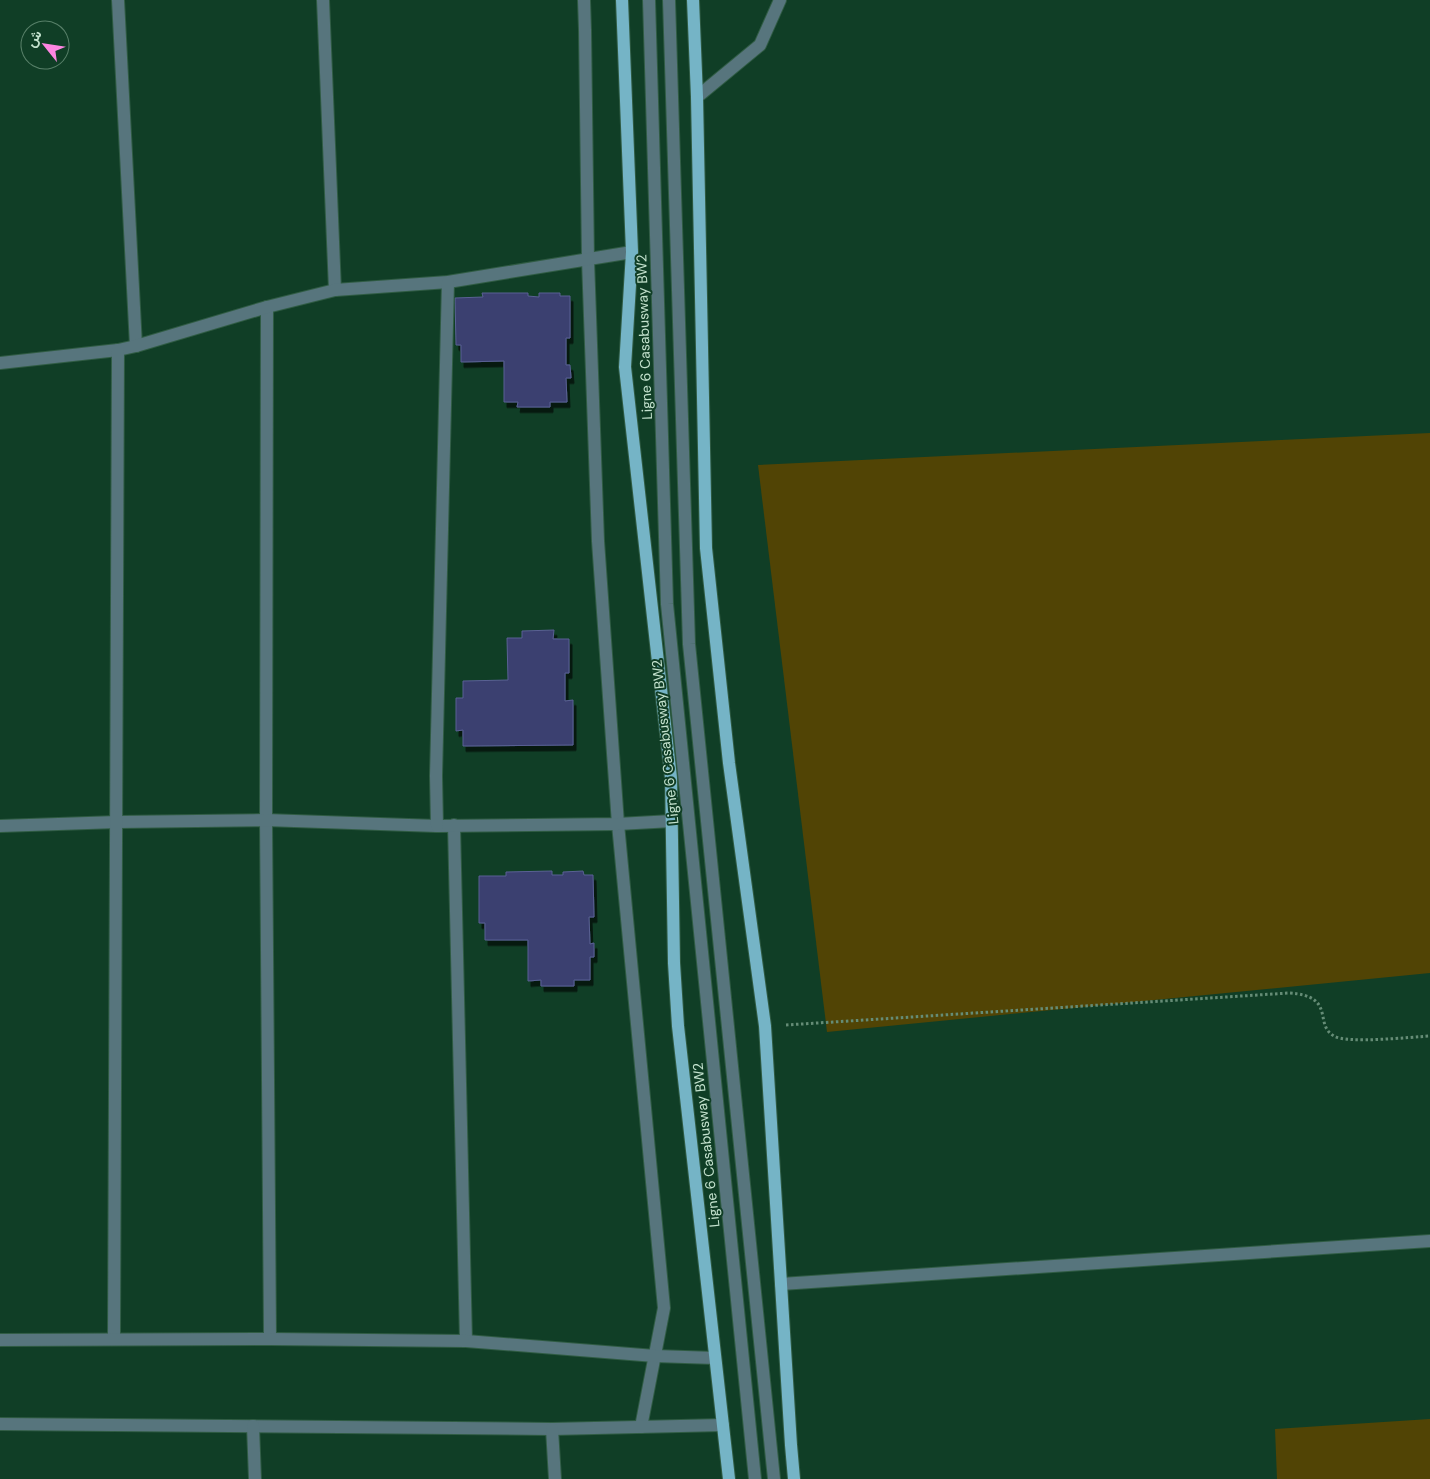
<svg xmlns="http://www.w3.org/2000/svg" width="1430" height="1479" font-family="'DM Sans',Vazirmatn,sans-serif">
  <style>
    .green { fill: #514405 }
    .building { fill: #3a3f70; stroke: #5a6194; filter: url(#shadow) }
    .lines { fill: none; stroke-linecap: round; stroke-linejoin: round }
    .minor-casing { stroke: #305c44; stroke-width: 14 }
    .major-casing { stroke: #305c44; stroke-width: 14 }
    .path { stroke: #658c76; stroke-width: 3; stroke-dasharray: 2.5 2.5; stroke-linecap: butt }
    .minor { stroke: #57757d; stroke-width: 12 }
    .major { stroke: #75b4c6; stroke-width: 12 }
    .labels { text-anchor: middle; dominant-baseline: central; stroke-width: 4; stroke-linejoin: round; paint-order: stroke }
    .street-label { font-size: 14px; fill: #c4e2ce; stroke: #103e26 }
  </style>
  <defs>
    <filter id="shadow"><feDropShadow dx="3" dy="5.5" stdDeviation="0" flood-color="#0009"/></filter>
  </defs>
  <rect width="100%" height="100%" fill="#103e26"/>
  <!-- green -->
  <g class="green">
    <polygon points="1430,433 1430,973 827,1032 758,465"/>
    <polygon points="1430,1419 1430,1479 1277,1479 1275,1429"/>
  </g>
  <!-- building -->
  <g class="building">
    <polygon points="482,293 528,293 528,296 539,297 539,293 560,293 560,296 570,296 570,338 566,338 566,365 570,365 571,378 566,378 567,402 550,402 550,407 517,407 518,402 504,402 504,361 461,362 461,345 456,345 455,298 483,297"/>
    <polygon points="554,630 553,639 569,639 569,673 565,673 565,701 573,700 573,745 463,746 463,730 456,731 456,698 463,698 463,681 508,680 507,638 522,638 522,631"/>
    <polygon points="552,871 552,875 563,875 563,872 583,871 584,875 593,875 594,917 589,917 590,944 594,943 594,957 590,957 590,980 574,980 574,986 541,986 541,980 528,981 528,940 485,940 485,923 479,923 479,876 506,876 506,872"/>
  </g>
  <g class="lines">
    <!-- minor casing -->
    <g class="minor-casing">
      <g id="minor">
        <polyline points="118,0 136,346"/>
        <polyline points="323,0 335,290"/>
        <polyline points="584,0 585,30 588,260 598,541 618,824 664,1308 641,1427"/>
        <polyline points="649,0 667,604 755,1479"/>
        <polyline points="669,0 689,644 774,1479"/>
        <polyline points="697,97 760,45 780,0"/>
        <polyline points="267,307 266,820 270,1339"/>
        <polyline points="0,363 118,350 136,346 267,307 335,290 448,282 632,252"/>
        <polyline points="454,825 466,1341"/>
        <polyline points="0,826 117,822 266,820 437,826 618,824 672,821"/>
        <polyline points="437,826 436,776 448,282"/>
        <polyline points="781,1284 1430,1241"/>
        <polyline points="114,1339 118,350"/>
        <polyline points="0,1340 270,1339 466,1341 655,1356 715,1358"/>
        <polyline points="0,1424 552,1429 723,1425"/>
        <polyline points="253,1426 255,1479"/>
        <polyline points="552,1429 555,1479"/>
      </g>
    </g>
    <!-- major casing -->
    <g class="major-casing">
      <g id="major">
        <polyline points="622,0 632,252 625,367 671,778 674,963 678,1026 729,1479"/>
        <polyline points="693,0 697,97 706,548 729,763 765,1026 791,1445 794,1479"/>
      </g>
    </g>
    <!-- path -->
    <path class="path" d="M786,1025L1289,993C1337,996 1313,1024 1334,1036C1347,1044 1411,1037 1430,1036"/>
    <!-- minor -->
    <use href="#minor" class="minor"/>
    <!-- major -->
    <use href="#major" class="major"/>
  </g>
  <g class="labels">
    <!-- street labels -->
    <g class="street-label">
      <text transform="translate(644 337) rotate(-92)">Ligne 6 Casabusway BW2</text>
      <text transform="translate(665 742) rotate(-96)">Ligne 6 Casabusway BW2</text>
      <text transform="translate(706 1145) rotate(-96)">Ligne 6 Casabusway BW2</text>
    </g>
  </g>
  <!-- north arrow -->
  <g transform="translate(45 45) rotate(300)"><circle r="24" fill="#103e26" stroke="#588069"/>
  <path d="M0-4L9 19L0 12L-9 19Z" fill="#fd86e1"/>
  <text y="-8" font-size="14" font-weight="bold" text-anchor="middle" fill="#c4e2ce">ش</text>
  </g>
</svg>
